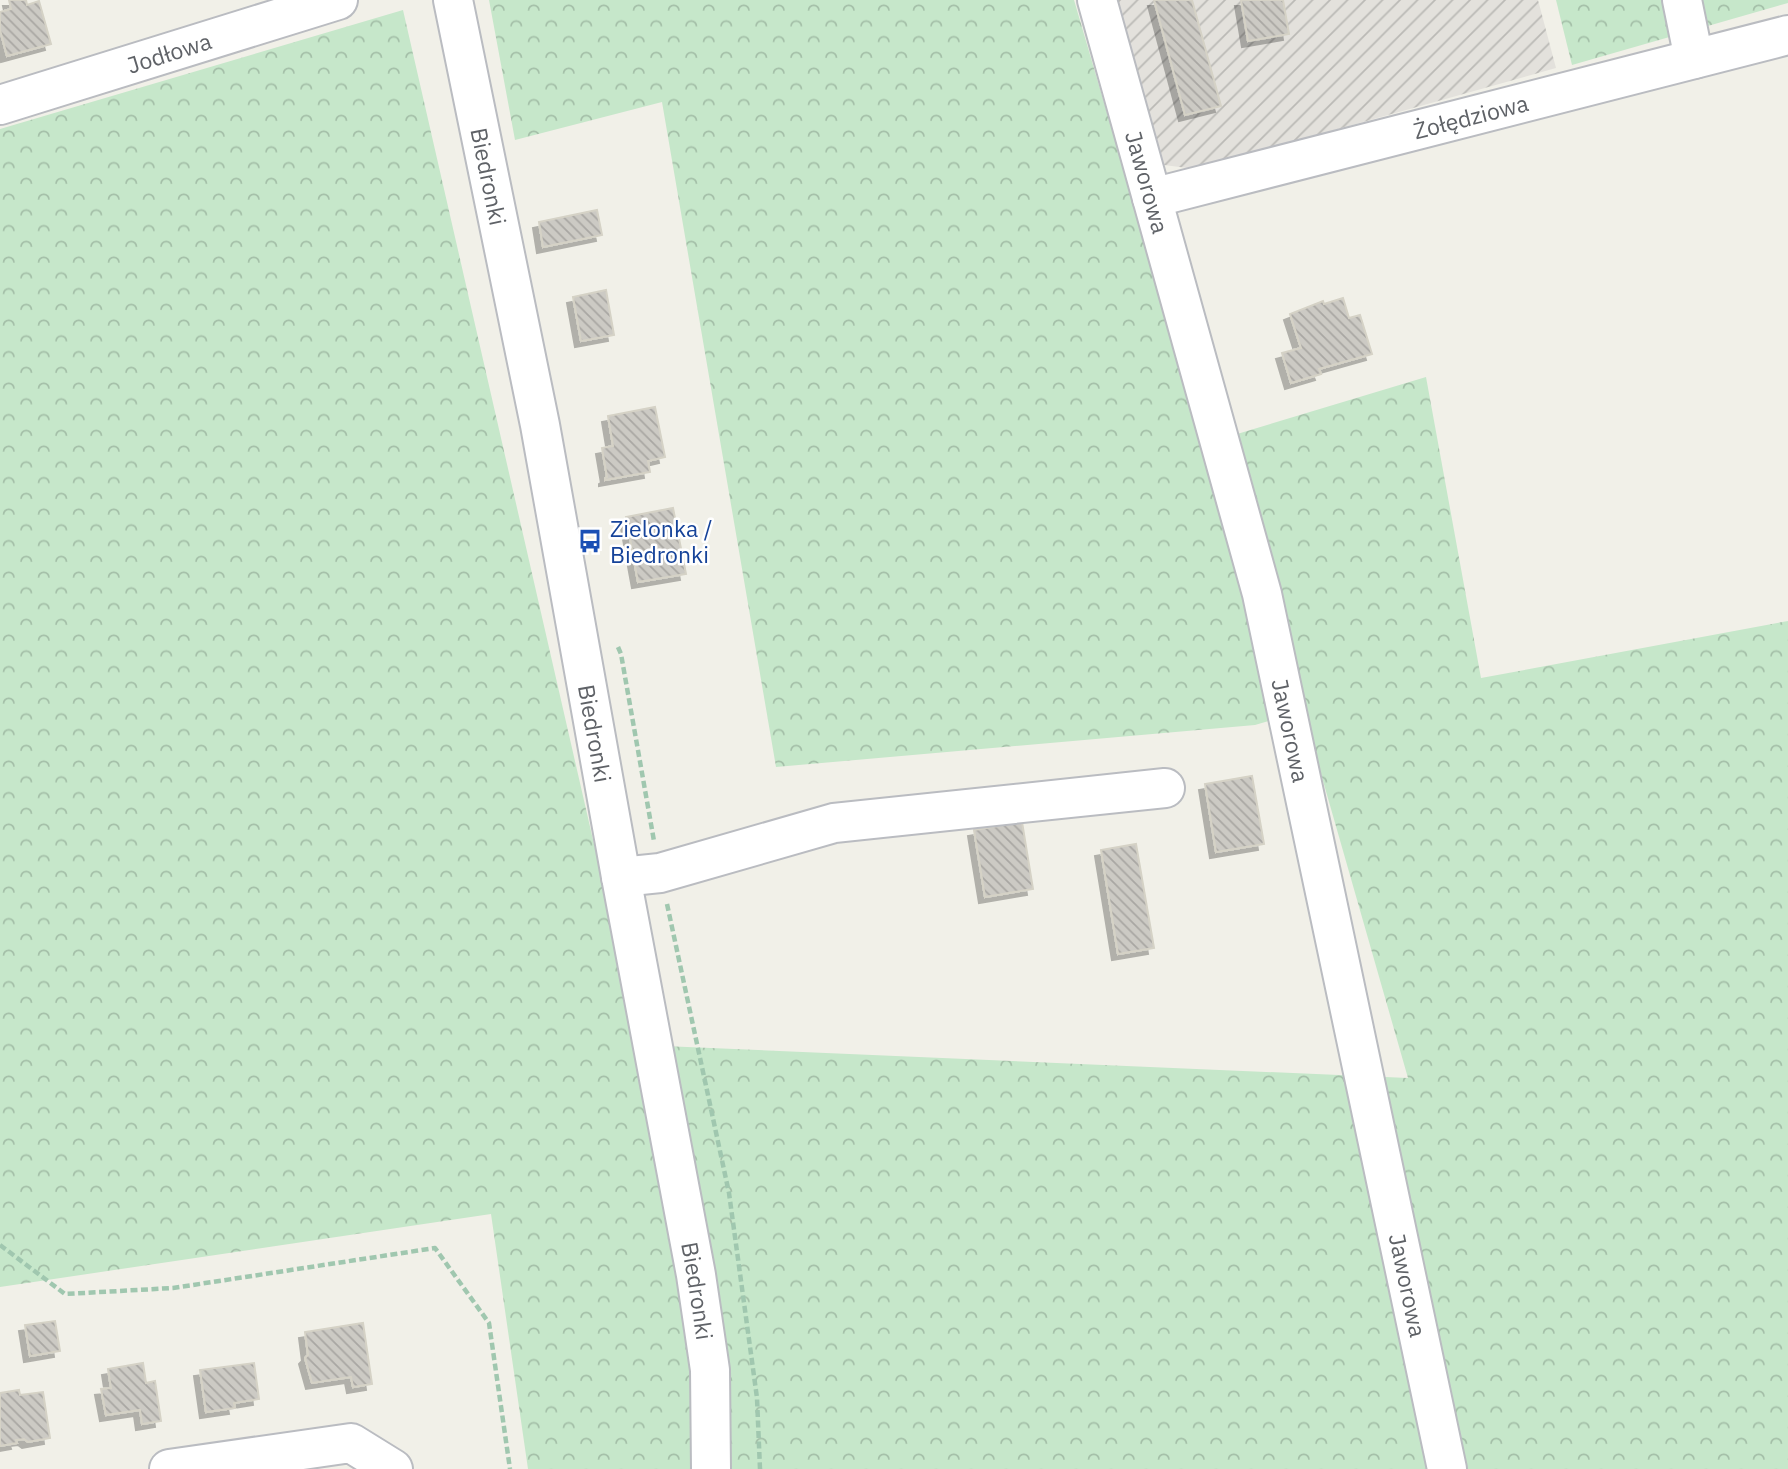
<svg xmlns="http://www.w3.org/2000/svg" width="1788" height="1469" font-family="'IBM Plex Sans',sans-serif">
  <style>
    .industrial { fill: url(#industrial-furrows) }
    .forest { fill: url(#forest-crowns) }
    .building { fill: url(#building-back-hatch); stroke: #d5d2c6; stroke-width: 2; filter: url(#shadow) }
    .lines { fill: none; stroke-linecap: round; stroke-linejoin: round }
    .minor-casing { stroke: #babcc1; stroke-width: 42 }
    .path { stroke: #a0c7af; stroke-width: 4.5; stroke-dasharray: 7 3.5; stroke-linecap: butt }
    .minor { stroke: #fff; stroke-width: 38 }
    .labels { text-anchor: middle; dominant-baseline: central; stroke-width: 5; stroke-linejoin: round; paint-order: stroke }
    .street-label { font-size: 23px; fill: #5f6267; stroke: #fff }
    .transit-label { font-size: 23px; fill: #164399; stroke: #fff; text-anchor: start }
  </style>
  <defs>
    <pattern id="industrial-furrows" width="10" height="10" patternUnits="userSpaceOnUse" patternTransform="scale(1.75)"><rect width="10" height="10" fill="#e3e1dc"/><path d="M-1 1l2-2M0 10L10 0M9 11l2-2" fill="none" stroke="#bbbab6"/></pattern>
    <pattern id="forest-crowns" width="20" height="18" patternUnits="userSpaceOnUse" patternTransform="scale(1.75)"><rect width="20" height="18" fill="#c6e7ca"/><path d="M2 6a3 3 0 1 1 6 0M12 15a3 3 0 1 1 6 0" fill="none" stroke="#a4bfa8"/></pattern>
    <pattern id="building-back-hatch" width="6" height="6" patternUnits="userSpaceOnUse" patternTransform="scale(1.75)"><rect width="6" height="6" fill="#cccac4"/><path d="M-1 5l2 2M0 0l6 6M5-1l2 2" fill="none" stroke="#a9a7a3"/></pattern>
    <filter id="shadow"><feDropShadow dx="-6" dy="6" stdDeviation="0" flood-color="#0004"/></filter>
  </defs>
  <rect width="100%" height="100%" fill="#f1f0e8"/>
  <!-- industrial -->
  <polygon class="industrial" points="1118,0 1538,0 1556,68 1195,169 1164,165"/>
  <!-- forest -->
  <g class="forest">
    <polygon points="489,0 1074,0 1204,444 1426,377 1481,678 1788,621 1788,1469 528,1469 491,1214 0,1287 0,129 403,10 640,1045 1408,1078 1303,711 1255,725 776,767 662,102 515,140"/>
    <polygon points="1556,0 1788,0 1788,3 1572,65"/>
  </g>
  <!-- building -->
  <g class="building">
    <polygon points="9,0 26,0 27,5 39,1 51,44 7,56 0,30 0,12 11,9"/>
    <polygon points="1154,0 1192,0 1221,106 1185,115"/>
    <polygon points="1241,0 1283,0 1289,34 1248,41"/>
    <polygon points="597,210 602,235 543,247 539,222"/>
    <polygon points="606,290 614,335 581,341 573,297"/>
    <polygon points="1343,298 1349,318 1360,315 1372,354 1319,369 1321,374 1291,383 1282,353 1301,348 1290,314 1323,301 1324,304"/>
    <polygon points="655,407 665,457 648,461 650,472 605,480 605,478 607,477 602,448 613,446 608,416"/>
    <polygon points="673,508 686,574 638,582 626,517"/>
    <polygon points="1252,776 1264,844 1216,852 1205,784"/>
    <polygon points="1022,822 1033,889 985,897 974,830"/>
    <polygon points="1136,844 1154,948 1118,954 1101,850"/>
    <polygon points="55,1321 60,1351 30,1356 25,1325"/>
    <polygon points="363,1323 372,1384 353,1387 351,1377 312,1383 305,1358 308,1355 305,1332"/>
    <polygon points="143,1363 146,1383 155,1381 161,1421 142,1424 140,1410 106,1415 101,1389 111,1388 108,1369"/>
    <polygon points="254,1363 259,1399 234,1403 235,1408 206,1412 200,1370"/>
    <polygon points="19,1390 20,1395 43,1392 50,1438 28,1442 24,1439 16,1440 17,1443 0,1446 0,1393"/>
  </g>
  <g class="lines">
    <!-- minor casing -->
    <g class="minor-casing">
      <g id="minor">
        <path id="s1" d="M453,0L540,425L621,877L696,1275L710,1370L711,1469"/>
        <path id="s2" d="M1097,0L1262,594L1447,1469"/>
        <polyline points="1682,0 1694,59"/>
        <path id="s3" d="M0,105L338,0"/>
        <path id="s4" d="M1152,198L1788,35"/>
        <polyline points="621,877 660,873 834,823 1165,788"/>
        <polyline points="169,1469 351,1443 393,1469"/>
      </g>
    </g>
    <!-- path -->
    <g class="path">
      <polyline points="618,647 621,654 654,841"/>
      <polyline points="667,904 729,1193 757,1398 760,1469"/>
      <polyline points="0,1245 65,1294 173,1288 435,1248 489,1323 510,1469"/>
    </g>
    <!-- minor -->
    <use href="#minor" class="minor"/>
  </g>
  <!-- icons -->
  <defs>
    <g id="bus-bare" transform="scale(1.89)"><path d="M-5-6H5V4H4V6H2V4H-2V6H-4V4H-5ZM-3.5-4V0h7V-4ZM-3.5 1.2v1.5H-2V1.2ZM2 1.2v1.5H3.5V1.2Z" fill="#1a4fb4" stroke="#fff" stroke-width="2.5" paint-order="stroke"/></g>
  </defs>
  <g fill-rule="evenodd">
    <use href="#bus-bare" x="590" y="541"/>
  </g>
  <g class="labels">
    <!-- street labels -->
    <g class="street-label">
      <text stroke="none"><textPath href="#s3" startOffset="177">Jodłowa</textPath></text>
      <text stroke="none"><textPath href="#s4" startOffset="329">Żołędziowa</textPath></text>
      <text stroke="none"><textPath href="#s1" startOffset="180">Biedronki</textPath></text>
      <text stroke="none"><textPath href="#s2" startOffset="189">Jaworowa</textPath></text>
      <text stroke="none"><textPath href="#s2" startOffset="756">Jaworowa</textPath></text>
      <text stroke="none"><textPath href="#s1" startOffset="747">Biedronki</textPath></text>
      <text stroke="none"><textPath href="#s2" startOffset="1323">Jaworowa</textPath></text>
      <text stroke="none"><textPath href="#s1" startOffset="1314">Biedronki</textPath></text>
    </g>
    <!-- transit labels -->
    <g class="transit-label">
      <text x="610" y="528">Zielonka /<tspan x="610" dy="26">Biedronki</tspan></text>
    </g>
  </g>
</svg>
